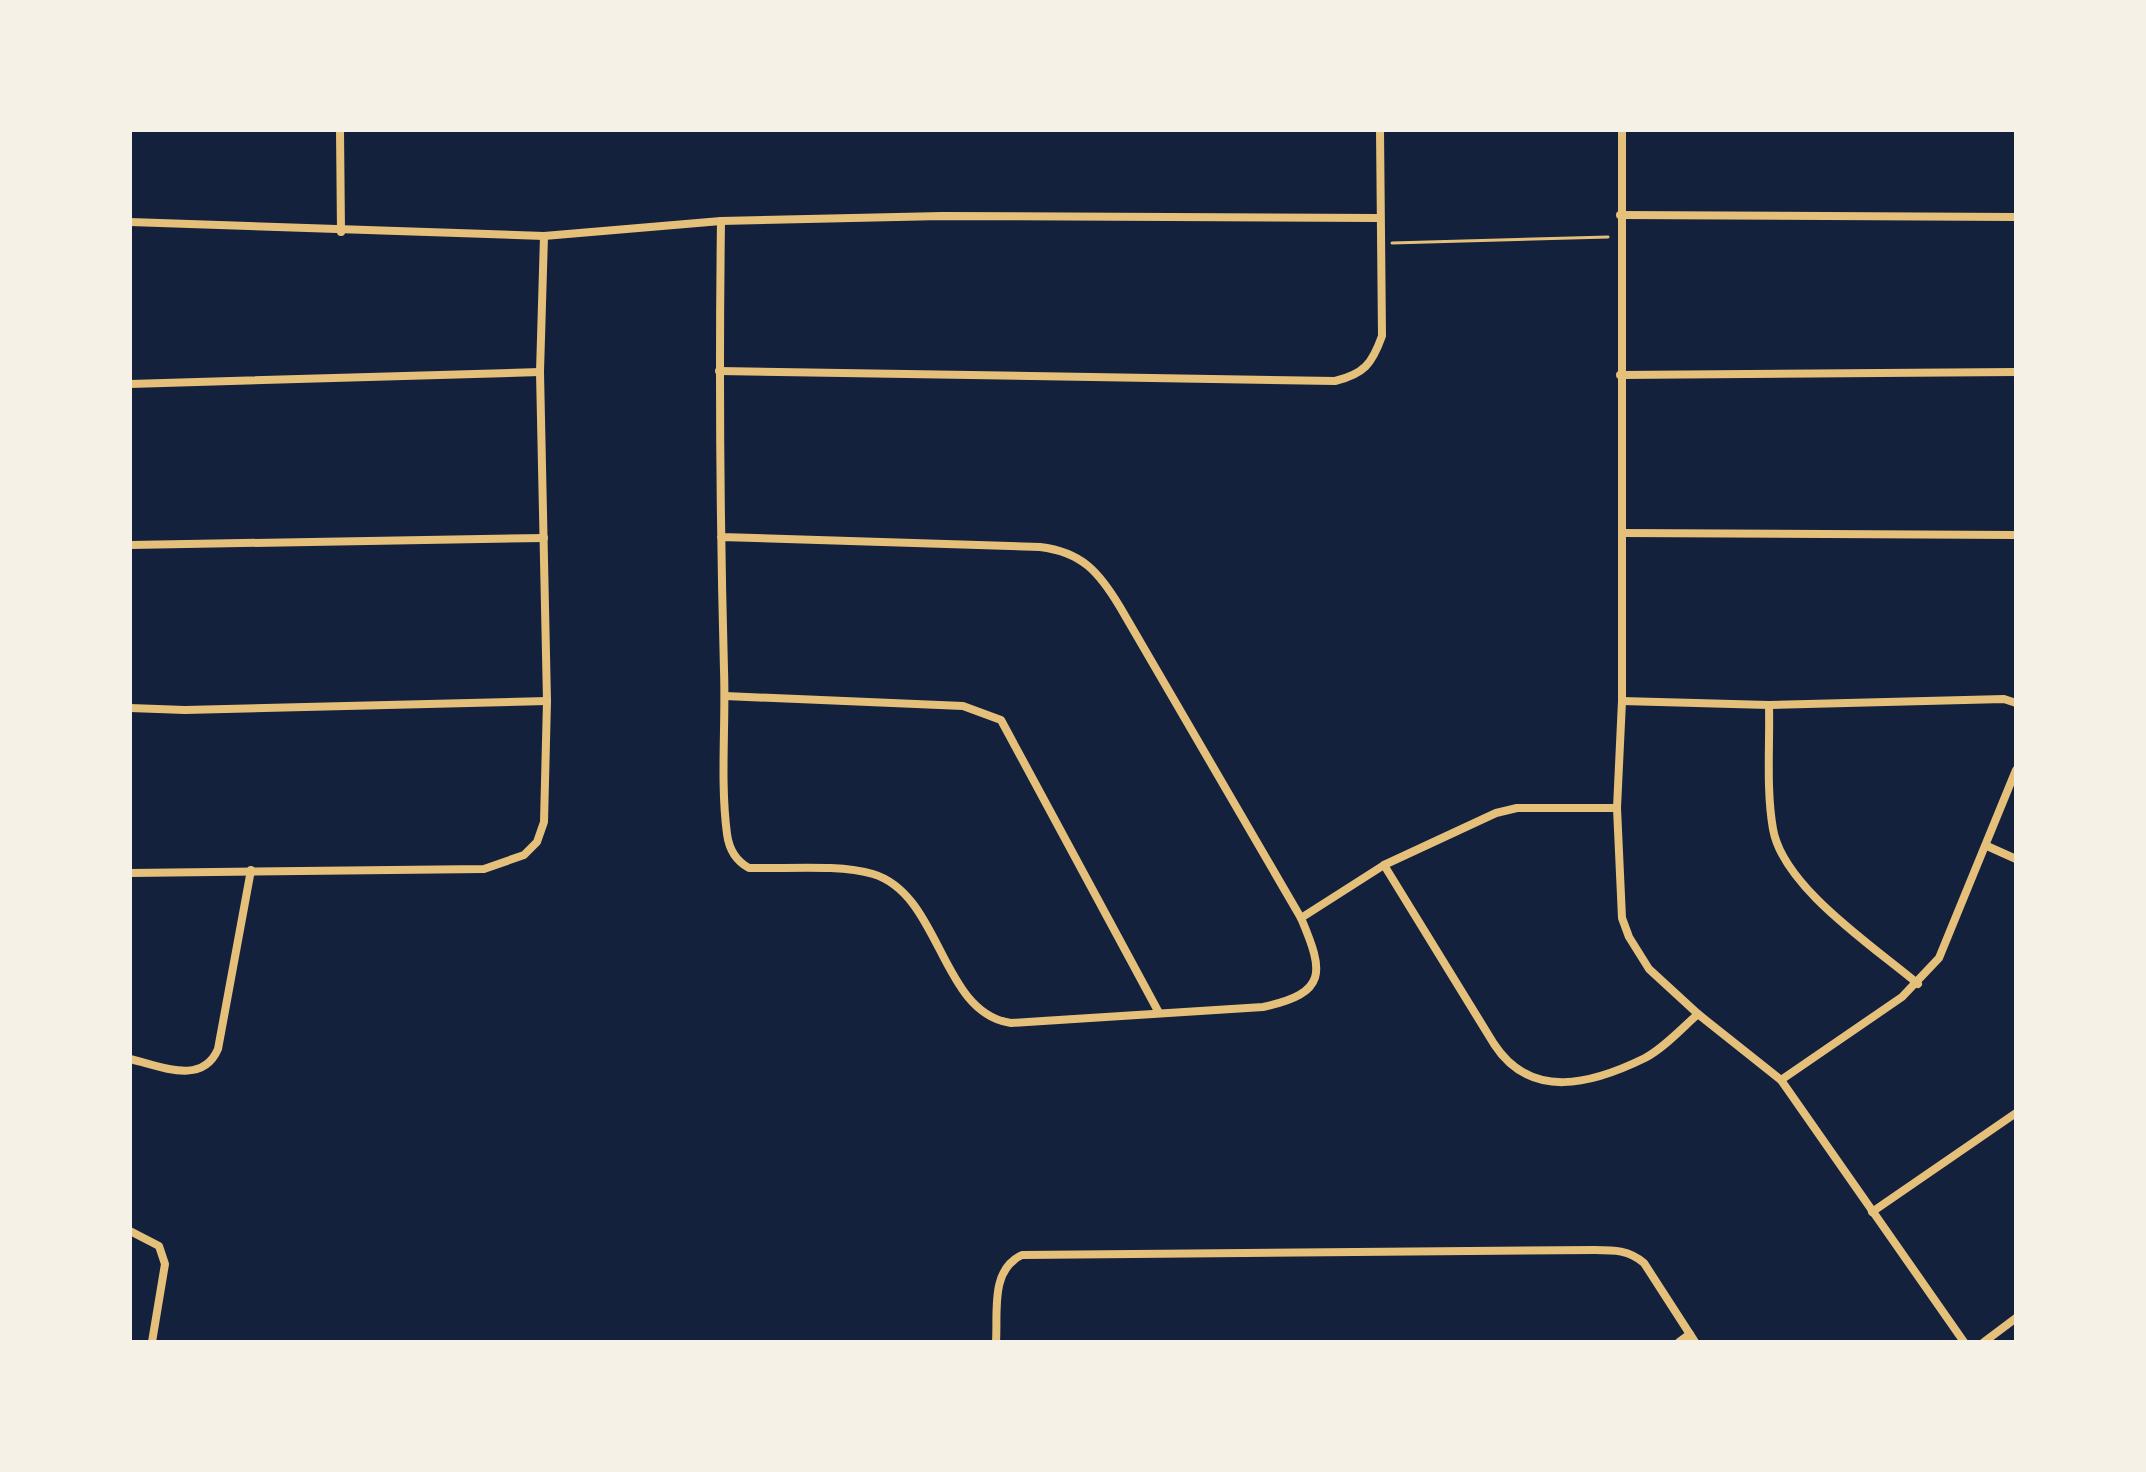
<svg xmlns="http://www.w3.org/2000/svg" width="2146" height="1472" font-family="'Roboto Serif',serif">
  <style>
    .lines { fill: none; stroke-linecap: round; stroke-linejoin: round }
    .path { stroke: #e5c07b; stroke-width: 3 }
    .minor { stroke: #e5c07b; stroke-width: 8 }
  </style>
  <rect width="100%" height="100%" fill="#14213d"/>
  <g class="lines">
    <!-- path -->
    <polyline class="path" points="1392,243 1608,237"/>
    <!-- minor -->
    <g class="minor">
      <polyline points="340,130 341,232"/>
      <polyline points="1622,130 1622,701 1617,808 1622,918 1629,937 1649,969 1698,1014 1781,1080 1964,1342"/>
      <polyline points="1620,215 2016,217"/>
      <polyline points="130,222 544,236 721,221 942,216 1379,218"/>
      <path d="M719,371L1335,381C1364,374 1372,364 1382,336L1380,130"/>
      <polyline points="1620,375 2016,372"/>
      <polyline points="130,384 540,372"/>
      <polyline points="1622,533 2016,535"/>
      <path d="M721,537L1040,547C1082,552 1099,572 1120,607L1301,918C1324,972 1328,993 1263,1007L1011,1023C940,1013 942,895 873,874C840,864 785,869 749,868C736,861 729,849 727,834C720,781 726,724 724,670C720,521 719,371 721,221"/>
      <polyline points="130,545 544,538"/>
      <polyline points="725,696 963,706 1001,720 1158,1011"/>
      <polyline points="1622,701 1769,705 2004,699 2016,703"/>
      <path d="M1769,705C1770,745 1766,789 1773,829C1783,887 1873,946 1918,984"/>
      <polyline points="130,708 185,710 547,701"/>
      <polyline points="1987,846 2016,859"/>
      <path d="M1384,865L1494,1044C1531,1101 1592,1084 1645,1058C1664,1048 1682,1028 1698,1014"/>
      <polyline points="130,873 484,869 524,855 537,842 544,822 547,701 540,372 544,236"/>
      <polyline points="1301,918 1384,865 1496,813 1517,808 1617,808"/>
      <path d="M130,1059C161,1066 202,1086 218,1049L251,870"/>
      <polyline points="1781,1080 1902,997 1939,958 2016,770"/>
      <polyline points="1872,1212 2016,1113"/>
      <polyline points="130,1231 159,1246 165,1264 152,1342"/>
      <path d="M996,1342C998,1311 990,1270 1022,1255L1595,1250C1614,1250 1629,1250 1644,1263L1695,1342"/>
      <polyline points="1679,1342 1690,1334"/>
      <polyline points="1984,1342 2016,1318"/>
    </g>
  </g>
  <!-- border -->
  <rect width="2146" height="1472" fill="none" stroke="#f6f1e7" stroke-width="264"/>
</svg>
